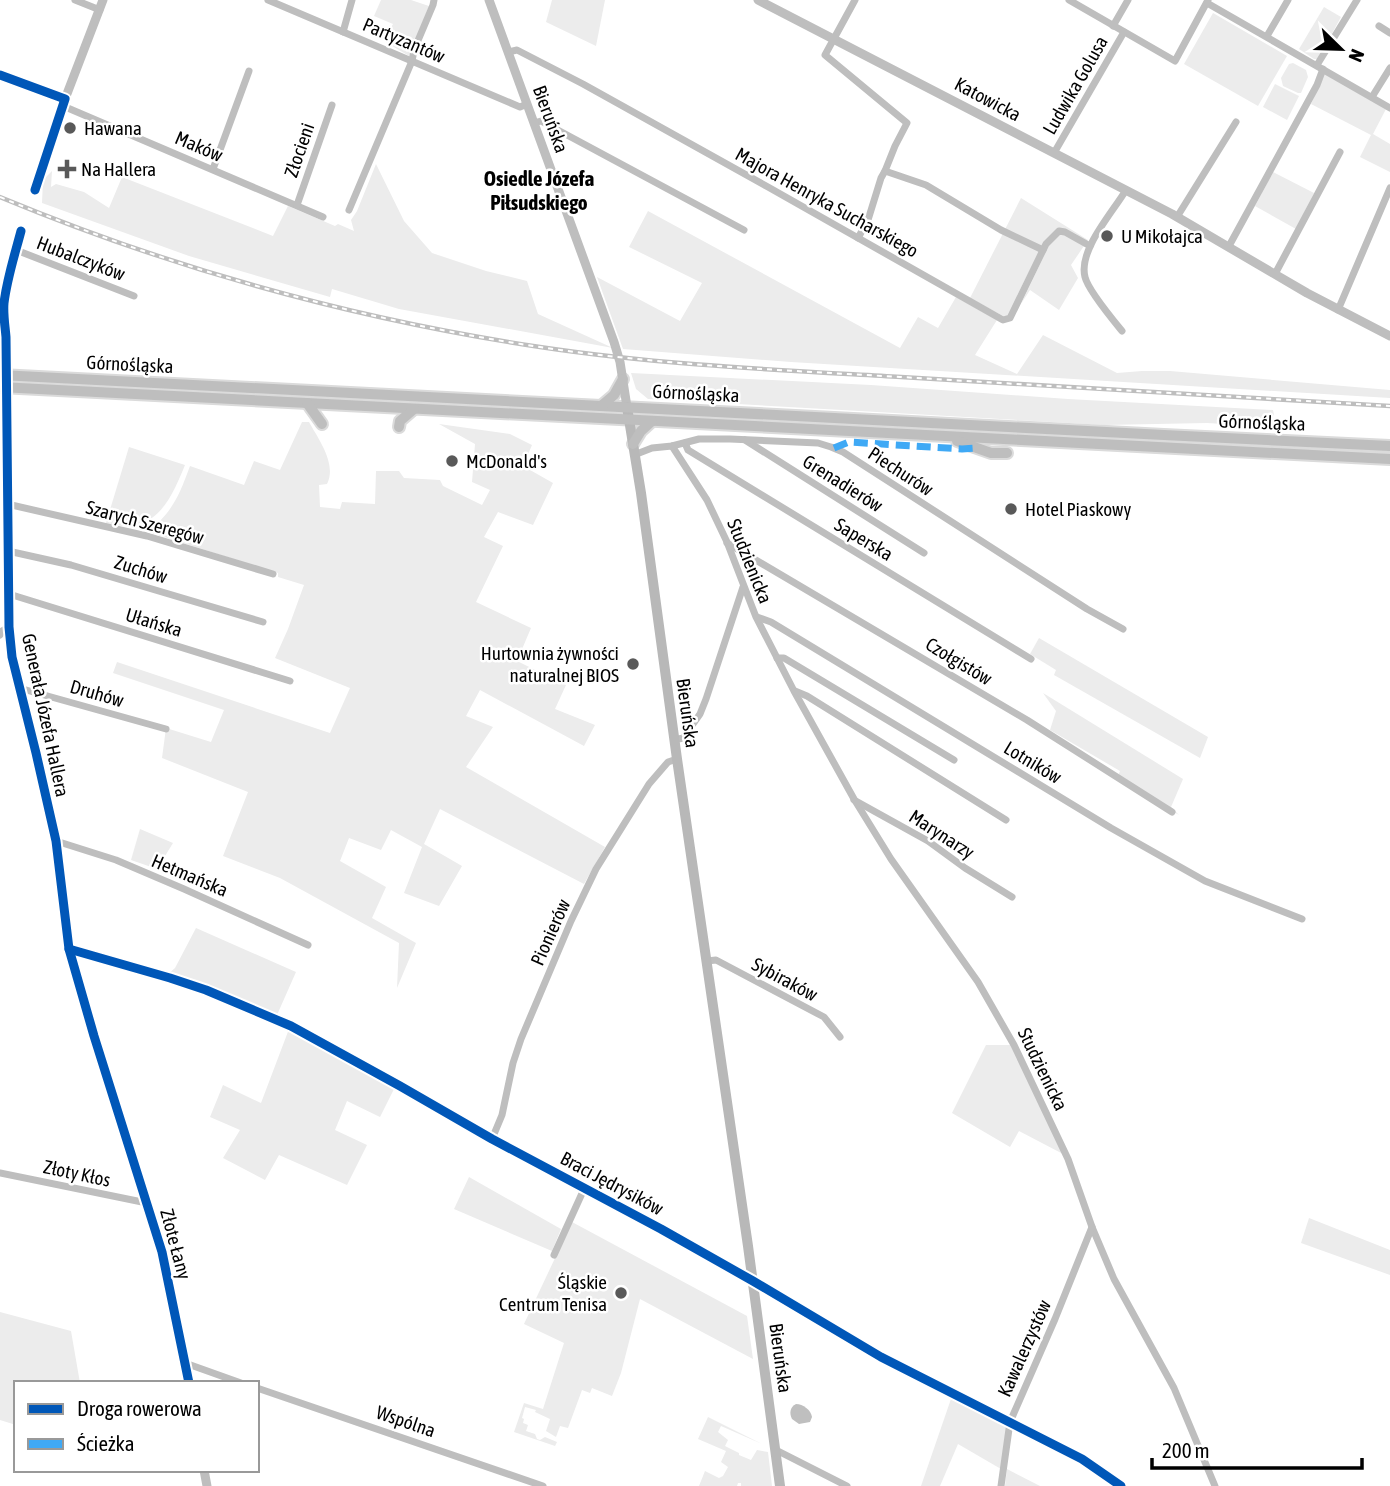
<svg xmlns="http://www.w3.org/2000/svg" width="1390" height="1486" font-family="'Asap Condensed',sans-serif">
  <style>
    .green { fill: #ececec }
    .water { fill: #bfbfbf }
    .lines { fill: none; stroke-linecap: round; stroke-linejoin: round }
    .primary-casing { stroke: #dbdbdb; stroke-width: 14 }
    .minor { stroke: #bebebe; stroke-width: 7 }
    .tertiary { stroke: #bebebe; stroke-width: 9 }
    .secondary { stroke: #b8b8b8; stroke-width: 10 }
    .primary { stroke: #bebebe; stroke-width: 10 }
    .rail-casing { stroke: #bebebe; stroke-width: 4.5 }
    .rail { stroke: #fff; stroke-width: 2; stroke-dasharray: 5; stroke-linecap: butt }
    .quiet { stroke: #3fa9f5; stroke-width: 7; stroke-dasharray: 14 7; stroke-linecap: butt }
    .cycleway-casing { stroke: #fff; stroke-width: 13 }
    .cycleway { stroke: #0057b8; stroke-width: 9 }
    .poi-dot { fill: #595959; stroke: #fff; stroke-width: 2.5 }
    .labels { text-anchor: middle; dominant-baseline: central; stroke-width: 5; stroke-linejoin: round; paint-order: stroke }
    .street-label { font-size: 19px; fill: #000; stroke: #fff }
    .poi-label { font-size: 19px; fill: #000; stroke: #fff; text-anchor: start }
    .neighbourhood-label { font-size: 21px; font-weight: bold; fill: #000; stroke: #fff }
  </style>
  <rect width="100%" height="100%" fill="#fff"/>
  <!-- green -->
  <g class="green">
    <polygon points="381,0 411,0 429,6 409,56 384,41 393,24 374,16"/>
    <polygon points="552,0 605,0 596,46 546,22"/>
    <polygon points="1324,7 1341,17 1318,59 1314,59 1299,49"/>
    <polygon points="1213,13 1287,56 1258,106 1184,64"/>
    <polygon points="1293,63 1306,70 1308,77 1301,93 1298,93 1283,86 1281,78 1289,64"/>
    <polygon points="1324,73 1386,109 1373,134 1390,144 1390,172 1360,157 1371,135 1311,104"/>
    <polygon points="1275,84 1299,96 1287,120 1263,107"/>
    <polygon points="376,164 404,221 432,253 486,271 527,281 538,314 613,348 399,309 332,289 330,297 189,256 42,203 43,180 52,171 51,187 56,184 84,192 109,208 122,177 273,236 288,206 335,226 338,224 354,231 351,220 357,211"/>
    <polygon points="1273,172 1314,193 1296,229 1255,206"/>
    <polygon points="1021,198 1088,240 1071,265 1078,278 1059,310 1030,290 1021,304 1044,256 1049,236 1037,255 1007,316 1005,317 970,298"/>
    <polygon points="648,211 900,348 918,317 938,328 956,297 997,320 975,355 1017,374 1043,335 1117,373 1142,371 1170,371 1390,390 1390,398 791,362 623,349 597,277 680,321 702,283 629,247"/>
    <polygon points="631,373 871,385 1068,399 1273,410 1274,415 1257,426 1207,423 1105,425 648,399 636,389"/>
    <path d="M302,422H309C319,440 337,464 327,484L319,485L320,507L340,509L342,502L375,504L376,471H399L404,478L440,480L443,486L482,505L490,490L472,482L475,444L439,424L510,434L532,445L523,466L553,483L533,525L498,512L484,537L503,546L476,602L531,628L517,661L566,685L555,709L595,725L584,746L480,690L466,716L493,727L466,767L605,847L584,884L440,809L424,844L462,866L439,906L404,893L422,847L391,830L381,850L349,838L340,861L386,887L372,918L416,943L397,988L399,943L280,878L223,856L248,792L162,758L166,728L211,742L224,710L113,673L117,662L330,733L350,688L275,658L288,629L304,585L278,577V573L148,532C173,511 179,496 190,466L244,485L254,461L280,470Z"/>
    <path d="M129,447L185,465C175,489 163,521 133,526C125,528 114,524 106,523Z"/>
    <polygon points="1039,638 1208,737 1200,758 1054,675 1056,670 1030,654"/>
    <polygon points="1043,693 1183,779 1171,807 1179,815 1117,778 1120,771 1050,730 1056,711"/>
    <polygon points="140,829 173,843 157,869 131,860"/>
    <polygon points="196,928 296,972 277,1015 168,974 175,968"/>
    <polygon points="289,1029 394,1089 380,1117 347,1101 335,1130 367,1145 347,1185 279,1155 265,1180 223,1158 240,1130 210,1117 223,1085 261,1103"/>
    <polygon points="986,1045 1012,1045 1063,1154 1019,1131 1010,1147 952,1113"/>
    <polygon points="469,1177 561,1229 552,1251 454,1209"/>
    <polygon points="1309,1218 1390,1250 1390,1275 1301,1243"/>
    <polygon points="572,1222 747,1316 753,1359 640,1299 621,1373 612,1396 592,1388 590,1393 582,1390 568,1428 560,1426 556,1437 546,1431 550,1419 535,1412 536,1410 525,1407 522,1418 524,1419 523,1423 528,1425 526,1431 535,1434 537,1439 540,1440 545,1437 557,1442 555,1446 514,1432 524,1403 543,1409 564,1343 524,1324"/>
    <polygon points="0,1312 71,1331 80,1383 16,1383 16,1425 0,1420"/>
    <polygon points="952,1396 1008,1423 1001,1469 958,1444 940,1486 921,1486"/>
    <polygon points="708,1417 762,1444 721,1426 718,1432 728,1440 725,1446 739,1453 739,1455 751,1460 757,1450 768,1452 772,1486 741,1486 741,1483 738,1483 737,1486 699,1486 705,1471 719,1478 723,1476 728,1467 721,1462 726,1451 698,1439"/>
    <polygon points="1007,1469 1040,1486 1005,1486"/>
  </g>
  <!-- water -->
  <path class="water" d="M796,1404C803,1404 811,1410 812,1417L810,1422L799,1424L792,1419C789,1413 790,1407 796,1404Z"/>
  <g class="lines">
    <!-- primary casing -->
    <g class="primary-casing">
      <g id="primary">
        <polyline points="0,375 1164,435 1390,446"/>
        <polyline points="0,387 1390,459"/>
        <polyline points="307,403 322,424"/>
        <polyline points="601,406 614,395 623,379"/>
        <polyline points="399,427 400,421 414,409"/>
        <polyline points="957,441 991,453 1007,453"/>
        <polyline points="633,444 641,431 652,421"/>
      </g>
    </g>
    <!-- minor -->
    <g class="minor">
      <polyline points="75,0 100,10"/>
      <polyline points="268,0 520,107 527,104"/>
      <polyline points="855,0 825,55 907,123 895,146 885,171 926,185 1001,230 1043,250"/>
      <polyline points="1069,0 1175,61 1208,0"/>
      <polyline points="1207,3 1390,108"/>
      <polyline points="1113,26 1128,0"/>
      <polyline points="1379,26 1390,33"/>
      <polyline points="343,32 352,0"/>
      <polyline points="1267,36 1288,0"/>
      <polyline points="508,52 517,50 583,84 768,187 1003,320 1010,318 1046,244 1059,231 1065,232 1090,246"/>
      <polyline points="1317,65 1357,0"/>
      <polyline points="0,75 65,99"/>
      <polyline points="1372,97 1390,68"/>
      <polyline points="63,106 323,217"/>
      <polyline points="534,123 541,121 744,230"/>
      <polyline points="1054,153 1124,32"/>
      <polyline points="213,169 249,71"/>
      <polyline points="297,205 332,105"/>
      <polyline points="349,210 412,61 414,50 433,5 434,0"/>
      <polyline points="1177,217 1236,122"/>
      <polyline points="858,238 868,220 881,178 885,171"/>
      <polyline points="1229,246 1317,85 1323,69"/>
      <polyline points="16,250 134,296"/>
      <polyline points="1275,274 1340,152"/>
      <polyline points="1338,310 1390,188"/>
      <path d="M1122,331C1113,320 1088,290 1085,277C1078,250 1113,212 1126,190"/>
      <polyline points="745,440 924,553"/>
      <polyline points="685,443 688,450 1031,659"/>
      <polyline points="672,446 707,500 727,542 756,617 794,691 854,799 891,859 978,982 1014,1045 1068,1159 1092,1227 1114,1279 1174,1388 1215,1486"/>
      <polyline points="634,455 652,448 672,446 699,439 730,439 818,443 831,447 843,452 1087,609 1123,629"/>
      <polyline points="7,504 147,536 273,574"/>
      <polyline points="727,543 1027,720 1172,812"/>
      <polyline points="8,551 71,565 263,622"/>
      <polyline points="9,594 290,681"/>
      <polyline points="757,617 771,622 1111,828 1205,881 1302,919"/>
      <polyline points="0,635 2,631 9,627"/>
      <polyline points="777,658 784,658 954,760"/>
      <polyline points="19,688 166,729"/>
      <polyline points="795,691 807,696 1006,820"/>
      <polyline points="674,740 683,738 700,714 706,699 743,587"/>
      <polyline points="854,800 928,841 965,868 1012,897"/>
      <polyline points="56,841 116,860 184,889 308,945"/>
      <polyline points="69,949 170,978 206,990 291,1026 400,1086 492,1139 661,1229 753,1281 881,1357 1082,1459 1121,1486"/>
      <polyline points="707,961 716,960 824,1017 840,1037"/>
      <polyline points="492,1139 502,1115 513,1063 521,1039 571,921 596,869 649,784 668,762 677,759"/>
      <polyline points="0,1173 147,1203"/>
      <polyline points="554,1255 584,1189"/>
      <polyline points="185,1363 241,1383"/>
      <polyline points="257,1388 543,1486"/>
      <polyline points="776,1450 847,1486"/>
      <polyline points="1001,1486 1010,1422 1055,1319 1092,1227"/>
    </g>
    <!-- tertiary -->
    <g class="tertiary">
      <polyline points="489,0 614,342 620,362 627,407"/>
      <polyline points="758,0 1172,214 1307,293 1390,336"/>
      <polyline points="35,190 65,99 103,0"/>
      <path d="M21,231C15,254 7,278 4,303C3,314 5,325 6,337L9,627L12,657L36,753L56,841L69,949L94,1036L162,1252L189,1383"/>
      <polyline points="204,1470 207,1486"/>
    </g>
    <!-- secondary -->
    <polyline class="secondary" points="627,407 641,493 677,759 748,1246 780,1486"/>
    <!-- primary -->
    <use href="#primary" class="primary"/>
    <!-- rail casing -->
    <g class="rail-casing">
      <path id="rail" d="M0,197C173,269 355,319 540,347C659,365 780,370 901,377C1064,387 1227,396 1390,406"/>
    </g>
    <!-- rail -->
    <use href="#rail" class="rail"/>
    <!-- quiet -->
    <polyline class="quiet" points="834,448 849,442 962,449 977,448"/>
    <!-- cycleway casing -->
    <g class="cycleway-casing">
      <g id="cycleway">
        <polyline points="0,75 65,99 35,190"/>
        <path d="M21,231C15,254 7,278 4,303C3,314 5,325 6,337L9,627L12,657L36,753L56,841L69,949L94,1036L162,1252L189,1383"/>
        <polyline points="69,949 170,978 206,990 291,1026 400,1086 492,1139 661,1229 753,1281 881,1357 1082,1459 1121,1486"/>
      </g>
    </g>
    <!-- cycleway -->
    <use href="#cycleway" class="cycleway"/>
  </g>
  <!-- markers -->
  <g class="poi-dot">
    <circle cx="70" cy="128" r="7"/>
    <path d="M63.5 158.5h7v7h7v7h-7v7h-7v-7h-7v-7h7z"/>
    <circle cx="1107" cy="236" r="7"/>
    <circle cx="452" cy="461" r="7"/>
    <circle cx="1011" cy="509" r="7"/>
    <circle cx="633" cy="664" r="7"/>
    <circle cx="621" cy="1293" r="7"/>
  </g>
  <g class="labels">
    <!-- street labels -->
    <g class="street-label">
      <text transform="translate(404 40) rotate(23)">Partyzantów</text>
      <text transform="translate(1075 85) rotate(-60)">Ludwika Golusa</text>
      <text transform="translate(988 99) rotate(28)">Katowicka</text>
      <text transform="translate(551 119) rotate(70)">Bieruńska</text>
      <text transform="translate(199 146) rotate(23)">Maków</text>
      <text transform="translate(299 150) rotate(-71)">Złocieni</text>
      <text transform="translate(827 202) rotate(29)">Majora Henryka Sucharskiego</text>
      <text transform="translate(81 258) rotate(21)">Hubalczyków</text>
      <text transform="translate(130 364) rotate(3)">Górnośląska</text>
      <text transform="translate(696 393) rotate(3)">Górnośląska</text>
      <text transform="translate(1262 422) rotate(2)">Górnośląska</text>
      <text transform="translate(901 471) rotate(33)">Piechurów</text>
      <text transform="translate(843 483) rotate(32)">Grenadierów</text>
      <text transform="translate(145 522) rotate(15)">Szarych Szeregów</text>
      <text transform="translate(864 539) rotate(31)">Saperska</text>
      <text transform="translate(750 561) rotate(68)">Studzienicka</text>
      <text transform="translate(141 569) rotate(17)">Zuchów</text>
      <text transform="translate(154 622) rotate(17)">Ułańska</text>
      <text transform="translate(959 661) rotate(31)">Czołgistów</text>
      <text transform="translate(97 693) rotate(16)">Druhów</text>
      <text transform="translate(688 713) rotate(82)">Bieruńska</text>
      <text transform="translate(46 715) rotate(78)">Generała Józefa Hallera</text>
      <text transform="translate(1033 762) rotate(31)">Lotników</text>
      <text transform="translate(942 834) rotate(33)">Marynarzy</text>
      <text transform="translate(190 875) rotate(23)">Hetmańska</text>
      <text transform="translate(550 932) rotate(-66)">Pionierów</text>
      <text transform="translate(785 979) rotate(28)">Sybiraków</text>
      <text transform="translate(1043 1069) rotate(64)">Studzienicka</text>
      <text transform="translate(77 1173) rotate(12)">Złoty Kłos</text>
      <text transform="translate(612 1183) rotate(28)">Braci Jędrysików</text>
      <text transform="translate(176 1244) rotate(75)">Złote Łany</text>
      <text transform="translate(1024 1348) rotate(-66)">Kawalerzystów</text>
      <text transform="translate(781 1358) rotate(82)">Bieruńska</text>
      <text transform="translate(406 1421) rotate(19)">Wspólna</text>
    </g>
    <!-- poi labels -->
    <g class="poi-label">
      <text x="84" y="128">Hawana</text>
      <text x="81" y="169">Na Hallera</text>
      <text x="1121" y="236">U Mikołajca</text>
      <text x="466" y="461">McDonald's</text>
      <text x="1025" y="509">Hotel Piaskowy</text>
      <text x="619" y="653" text-anchor="end">Hurtownia żywności<tspan x="619" dy="22">naturalnej BIOS</tspan></text>
      <text x="607" y="1282" text-anchor="end">Śląskie<tspan x="607" dy="22">Centrum Tenisa</tspan></text>
    </g>
    <!-- neighbourhood labels -->
    <g class="neighbourhood-label">
      <text x="539" y="178">Osiedle Józefa<tspan x="539" dy="24">Piłsudskiego</tspan></text>
    </g>
  </g>
  <!-- legend -->
  <rect x="14" y="1381" width="245" height="91" fill="#ffffff" stroke="#999999" stroke-width="2"/>
  <rect x="28" y="1404" width="35" height="10" fill="#0057b8" stroke="#999999" stroke-width="2"/>
  <text x="77" y="1416" font-size="21" fill="#000000">Droga rowerowa</text>
  <rect x="28" y="1439" width="35" height="10" fill="#3fa9f5" stroke="#999999" stroke-width="2"/>
  <text x="77" y="1451" font-size="21" fill="#000000">Ścieżka</text>
  <!-- north arrow -->
  <g transform="translate(1341 49) rotate(113)" stroke="#ffffff" stroke-width="5" paint-order="stroke">
  <path d="M0-5L12 26L0 18L-12 26Z" fill="#000000"/>
  <text y="-10" font-size="19" font-weight="bold" text-anchor="middle" fill="#000000">N</text>
  </g>
  <!-- scale -->
  <path d="M1152 1458v10h210v-10" fill="none" stroke="#000000" stroke-width="3.5"/>
  <text x="1162" y="1458" font-size="21" fill="#000000" stroke="#ffffff" stroke-width="5" paint-order="stroke">200 m</text>
</svg>
